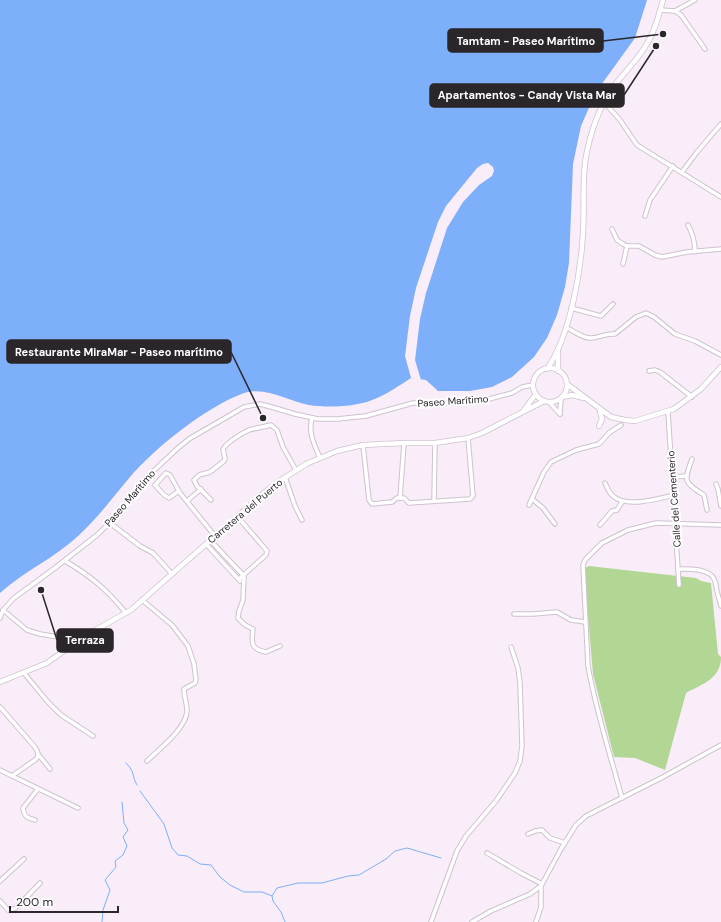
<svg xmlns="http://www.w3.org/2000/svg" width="721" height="922" font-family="'DM Sans',sans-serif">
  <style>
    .green { fill: #b2d694 }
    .water { fill: #7daffa }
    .pier { fill: #faedfa }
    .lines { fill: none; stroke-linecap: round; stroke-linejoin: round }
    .stream { stroke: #7daffa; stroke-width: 1 }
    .minor-casing { stroke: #cec2ce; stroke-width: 5.5 }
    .major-casing { stroke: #cec2ce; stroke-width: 6 }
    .minor { stroke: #fff; stroke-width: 3.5 }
    .major { stroke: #fff; stroke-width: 4.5 }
    .labels { text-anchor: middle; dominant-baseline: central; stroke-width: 4; stroke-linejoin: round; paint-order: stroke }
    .street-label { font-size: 10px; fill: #2a262a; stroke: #fff }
    .leader { fill: none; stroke: #2a262a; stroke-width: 1.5 }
    .callout-dot { fill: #2a262a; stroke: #fff; stroke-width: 1.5 }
    .callout { fill: #2a262a; stroke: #2a262a; stroke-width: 1.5 }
    .callout-label { font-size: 11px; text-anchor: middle; font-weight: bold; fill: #fff }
  </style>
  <rect width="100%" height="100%" fill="#faedfa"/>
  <!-- green -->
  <path class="green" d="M589,566L696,578L701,581L711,583L718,654L721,657C721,679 702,684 686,693L665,770L635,758L614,757L593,674L585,581V568Z"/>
  <!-- water -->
  <path class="water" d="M0,0H647L635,38L596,92L581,126L573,164L569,263L565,287L557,315L547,338L534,357L512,377L492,387L470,391H438L426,380L411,378C400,385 389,393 377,398C359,407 328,408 309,405C288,401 266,386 244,393C206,407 157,446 130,477C113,497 98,518 78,536C55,558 24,571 0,593Z"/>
  <!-- pier -->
  <polygon class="pier" points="488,163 493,167 494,171 492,176 479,185 463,202 447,228 426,293 420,319 415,360 421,380 411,378 405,356 410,316 416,288 438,222 446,206 477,168 483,164"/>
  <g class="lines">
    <!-- stream -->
    <g class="stream">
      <path d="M126,763C136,773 131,775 137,785"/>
      <polyline points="140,791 164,824 172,848 178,855 187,856 200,864 211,865 220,877 230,885 244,892 262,892 272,896"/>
      <polyline points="102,922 103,910 110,890 105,880 116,867 115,861 123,855 127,846 123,837 128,830 124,823 122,802"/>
      <polyline points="285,922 281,912 273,901 272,896 277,888 298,883 322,883 348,876 359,875 386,859 395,851 407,848 441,858"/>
    </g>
    <!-- minor casing -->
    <g class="minor-casing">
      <g id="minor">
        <polyline points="660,10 675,11 695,0"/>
        <polyline points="675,11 681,15 705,49"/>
        <polyline points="604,102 620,120 637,145 721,197"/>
        <polyline points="682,172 697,152 721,124"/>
        <polyline points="645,216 650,200 673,166"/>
        <path d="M688,225C693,234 695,241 695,252"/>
        <polyline points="612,229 617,240 623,244 627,246 639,246 655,255 662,257 687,252 721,249"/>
        <polyline points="623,264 627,246"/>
        <polyline points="571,308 601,316 613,304"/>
        <path d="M566,327C573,331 581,337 589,338C598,339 604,333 615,334L636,317L646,313L654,317L675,334L695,341L721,355"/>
        <polyline points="649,371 655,370 660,372 692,397"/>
        <polyline points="549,402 560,414"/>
        <polyline points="668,412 679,585"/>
        <polyline points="560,414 561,398"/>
        <path d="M312,418C308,432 314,444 320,458"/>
        <polyline points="363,445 369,500 372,504 392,502 397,498 404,498 409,503 470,499 473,496 468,438"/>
        <path d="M692,459C684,481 683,482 704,495L707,510"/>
        <polyline points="285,477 295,506 302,520"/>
        <polyline points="673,477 687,476"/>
        <path d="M605,483C607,487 609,493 613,496C626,508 658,499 674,495"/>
        <polyline points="716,484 718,489 721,506"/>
        <polyline points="179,491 169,498 164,495 155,485 166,473 170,475 180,493 215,536"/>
        <polyline points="400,498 404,443"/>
        <polyline points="532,499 543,508 555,524"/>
        <path d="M211,500L197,486L194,480L199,475L210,472L224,461L225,459L223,449C228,442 240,434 249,430C256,428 264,427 271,425L277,430L283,447L296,470"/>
        <polyline points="187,501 201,489"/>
        <polyline points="434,501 435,443"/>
        <polyline points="529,505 544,472 551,462 576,450 599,444 609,433 621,425"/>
        <polyline points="237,516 267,551 266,555 239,579"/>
        <polyline points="110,523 140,546 153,553 172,574"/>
        <polyline points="600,525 612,511 617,510 622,502"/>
        <polyline points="210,540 244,576"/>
        <polyline points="206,544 240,581"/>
        <path d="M65,561C91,576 107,590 126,613"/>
        <path d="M678,569C689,569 711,568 715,581C716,584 716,587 717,591C718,596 720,601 721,606"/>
        <path d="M244,576L243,600L239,611L238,618L245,625L253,629C252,641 249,649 266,652L280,646"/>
        <path d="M142,600L172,625L188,646L194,664L196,680L195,683L184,689C184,697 187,704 187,711C186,729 159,749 147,761"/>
        <polyline points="3,610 27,630 40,634 58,637 67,649"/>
        <polyline points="514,614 533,614 557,612 571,620 585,622"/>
        <polyline points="0,618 3,610 14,598 55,568 97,535 115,518 145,479 178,448 189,439 244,407 260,404 275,408 295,414 318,419 337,419 366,416 413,403 448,403 489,399 512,393 522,387 533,385"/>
        <polyline points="24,673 47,701 61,715 93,736"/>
        <path d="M0,707L34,746C38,751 40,756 35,760L12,776"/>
        <polyline points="38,754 50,769"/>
        <polyline points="0,770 78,808"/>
        <path d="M622,798C610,754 596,711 588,666L583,565L585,560L602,543L628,530L656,523L721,525"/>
        <path d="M35,820C28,818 24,817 23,808L38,789"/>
        <polyline points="528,834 535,831 542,830 550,838 565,843"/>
        <polyline points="487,853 521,873 542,884"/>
        <polyline points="0,881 24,859"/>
        <polyline points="0,901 8,910 14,909 20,904 40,883"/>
        <polyline points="431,922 457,851 466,836 496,801 515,773 520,761 522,746 520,683 518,668 511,647"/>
        <polyline points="472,922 491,911 530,894 541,886 561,849 576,825 586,816 663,777 721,745"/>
        <polyline points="536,922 541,907 541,886"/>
      </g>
    </g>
    <!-- major casing -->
    <g class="major-casing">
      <g id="major">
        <polyline points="558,351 558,371"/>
        <circle cx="550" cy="385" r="17"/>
        <path d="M547,369C570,336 581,272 583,232C585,204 581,175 588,147C593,125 601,104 614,86C625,71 641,57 649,40C656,28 659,14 663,0"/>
        <polyline points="567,384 611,417 625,420 635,421 674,409 701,389 721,367"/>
        <polyline points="562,397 572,395 584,398"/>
        <polyline points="524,410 536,394"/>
        <polyline points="599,426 602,419 600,411"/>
        <polyline points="0,682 47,663 83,637 131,610 272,486 306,464 337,451 363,445 404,443 435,443 468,438 482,433 544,401"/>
      </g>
    </g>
    <!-- minor -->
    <use href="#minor" class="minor"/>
    <!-- major -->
    <use href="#major" class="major"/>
  </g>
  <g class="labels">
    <!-- street labels -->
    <g class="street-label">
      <text transform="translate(453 401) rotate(-4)">Paseo Marítimo</text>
      <text transform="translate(130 498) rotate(-49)">Paseo Marítimo</text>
      <text transform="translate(674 499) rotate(-94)">Calle del Cementerio</text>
      <text transform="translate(245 511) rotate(-40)">Carretera del Puerto</text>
    </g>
  </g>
  <!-- callouts -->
  <path class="leader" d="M663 34L603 41M656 46L624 95M263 418L231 352M41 590L57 640"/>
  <g class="callout-dot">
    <circle cx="663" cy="34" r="4"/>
    <circle cx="656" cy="46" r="4"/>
    <circle cx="263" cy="418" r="4"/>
    <circle cx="41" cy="590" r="4"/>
  </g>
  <g class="callout">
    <rect x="448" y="29" width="155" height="23" rx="4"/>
    <rect x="430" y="84" width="194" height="23" rx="4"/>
    <rect x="7" y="340" width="224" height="23" rx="4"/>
    <rect x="57" y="629" width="56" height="23" rx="4"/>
  </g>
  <g class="callout-label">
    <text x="526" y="45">Tamtam - Paseo Marítimo</text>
    <text x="527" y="99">Apartamentos - Candy Vista Mar</text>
    <text x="119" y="356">Restaurante MiraMar - Paseo marítimo</text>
    <text x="85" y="644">Terraza</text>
  </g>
  <!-- scale -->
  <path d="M10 906v6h108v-6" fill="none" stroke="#2a262a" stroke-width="2"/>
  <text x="16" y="906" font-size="12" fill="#2a262a" stroke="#ffffff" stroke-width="3" paint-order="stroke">200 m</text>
</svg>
